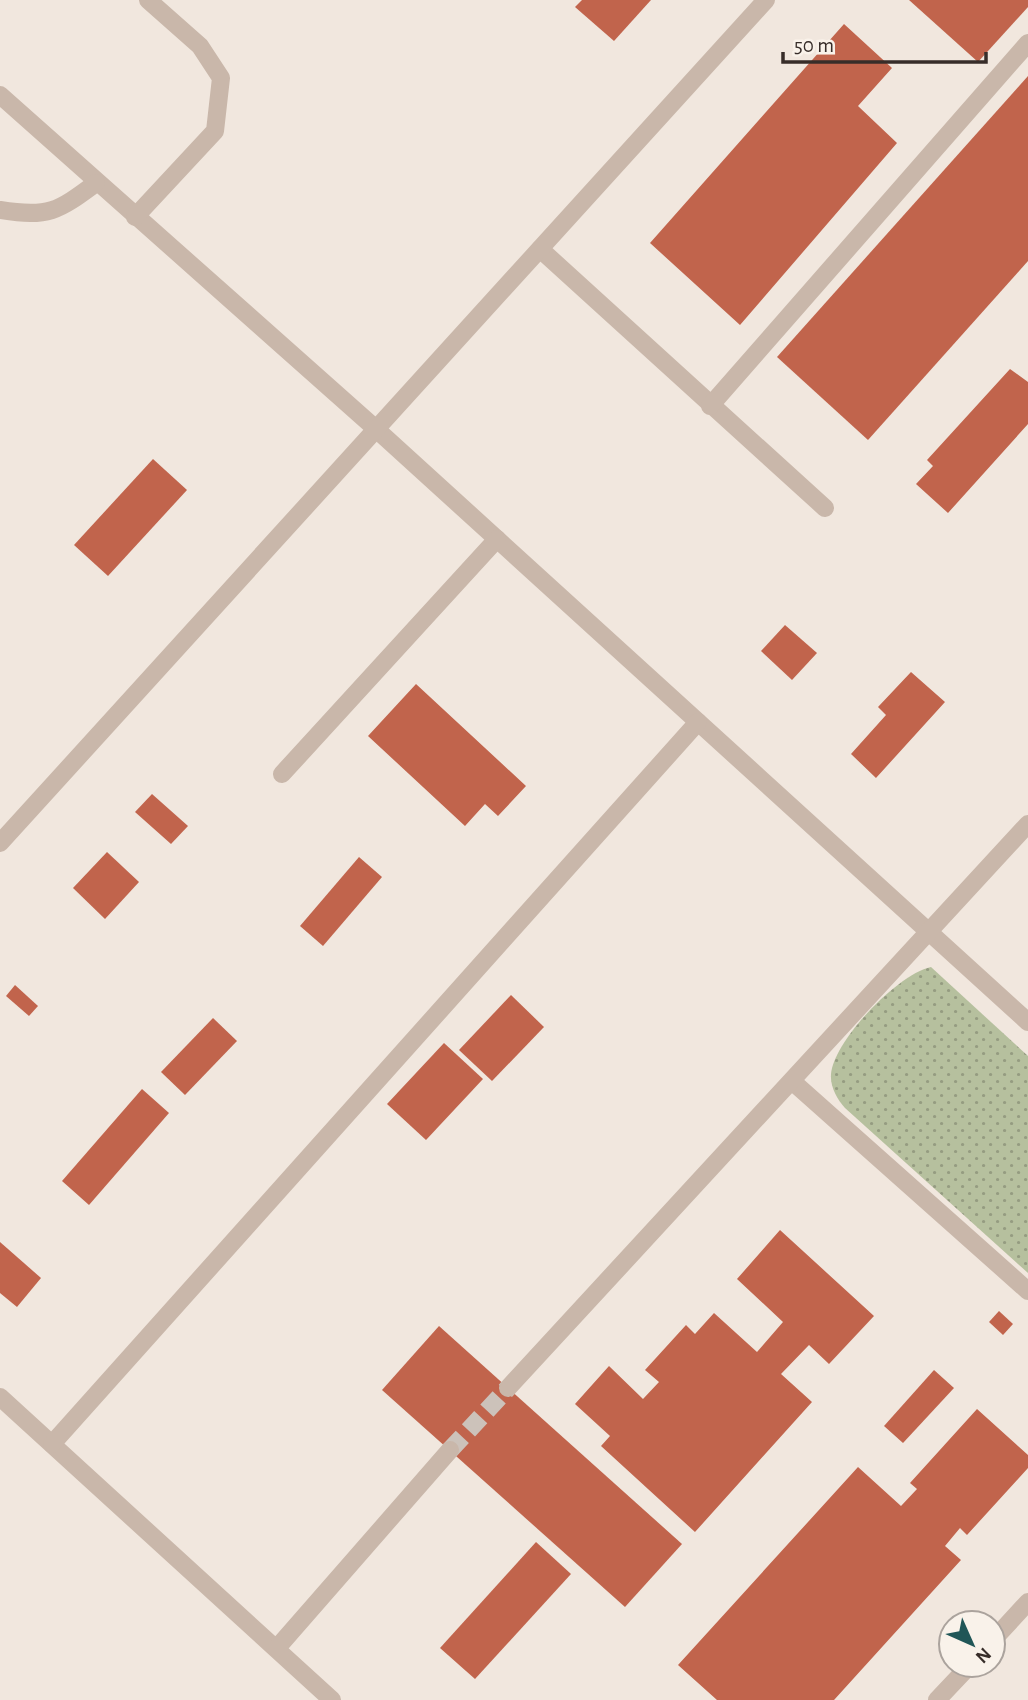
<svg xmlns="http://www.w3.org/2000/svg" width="1028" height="1700" font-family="'Alegreya Sans',sans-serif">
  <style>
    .grass { fill: url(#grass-dots) }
    .building { fill: #c1644c }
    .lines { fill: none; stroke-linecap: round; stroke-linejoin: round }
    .minor-tunnel { stroke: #ccc2ba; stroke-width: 18; stroke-dasharray: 18 9; stroke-linecap: butt }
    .minor { stroke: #c9b7aa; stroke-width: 18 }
  </style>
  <defs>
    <pattern id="grass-dots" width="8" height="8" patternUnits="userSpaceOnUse" patternTransform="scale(1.75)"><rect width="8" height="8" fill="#b6c09e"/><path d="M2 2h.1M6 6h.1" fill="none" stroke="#959c81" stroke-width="1.8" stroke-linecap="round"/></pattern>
  </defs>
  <rect width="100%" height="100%" fill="#f1e7de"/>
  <!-- grass -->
  <path class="grass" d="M931,967L1028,1056V1273L845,1108C837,1099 830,1087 831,1074C834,1040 898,974 931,967Z"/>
  <!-- building -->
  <g class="building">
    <polygon points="582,0 651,0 614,41 575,7"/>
    <polygon points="909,0 1028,0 1028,7 978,62"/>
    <polygon points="844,24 892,68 858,106 897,143 740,325 650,243"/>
    <polygon points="1028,76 1028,261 868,440 777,357"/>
    <polygon points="1010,369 1028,382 1028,424 948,513 916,484 933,466 927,460"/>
    <polygon points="153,459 187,490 108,576 74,545"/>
    <polygon points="785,625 817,653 792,680 761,651"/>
    <polygon points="911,672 945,702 876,778 851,754 886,715 878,707"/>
    <polygon points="416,684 526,786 498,816 485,804 465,826 368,736"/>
    <polygon points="152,794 188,826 171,844 135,812"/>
    <polygon points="107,852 139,882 105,919 73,888"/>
    <polygon points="359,857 382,877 323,946 300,926"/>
    <polygon points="15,985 38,1006 29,1016 6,996"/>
    <polygon points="511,995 544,1027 492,1081 459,1050"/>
    <polygon points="213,1018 237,1041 185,1095 161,1072"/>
    <polygon points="444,1043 483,1079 426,1140 387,1104"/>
    <polygon points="142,1089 169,1113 89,1205 62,1181"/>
    <polygon points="780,1230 874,1316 829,1364 809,1345 781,1374 812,1402 695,1532 601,1446 610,1436 575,1404 609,1366 643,1399 659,1382 645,1370 686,1325 695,1334 714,1313 757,1352 783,1322 737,1279"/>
    <polygon points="0,1242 41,1278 17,1307 0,1293"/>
    <polygon points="999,1311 1013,1324 1003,1335 989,1322"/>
    <polygon points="439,1326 682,1544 625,1607 382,1390"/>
    <polygon points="934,1370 954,1388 903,1443 884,1426"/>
    <polygon points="977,1409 1028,1455 1028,1468 967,1535 960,1528 945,1546 961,1560 834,1700 717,1700 678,1665 858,1467 901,1506 917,1489 910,1483"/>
    <polygon points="536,1542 571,1574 475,1679 440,1648"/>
  </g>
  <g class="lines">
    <!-- minor-tunnel -->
    <polyline class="minor-tunnel" points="450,1450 508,1388"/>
    <!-- minor -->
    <g class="minor">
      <polyline points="0,95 376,429 1028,1022"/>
      <path d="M0,210C49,218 58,211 96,183"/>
      <polyline points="135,217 215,131 221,78 200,46 148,0"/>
      <polyline points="540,249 825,508"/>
      <polyline points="710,406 1028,43"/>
      <polyline points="282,774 497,539"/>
      <polyline points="0,843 766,0"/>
      <polyline points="793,1082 1028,1291"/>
      <polyline points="508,1388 1028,824"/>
      <polyline points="0,1397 332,1700"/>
      <polyline points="52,1444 698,722"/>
      <polyline points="993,1640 1028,1602"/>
      <polyline points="277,1648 450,1450"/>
      <polyline points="937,1700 970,1665"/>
    </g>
  </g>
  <!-- north arrow -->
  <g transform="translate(972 1644) rotate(135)"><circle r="33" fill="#f9f2ea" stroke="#aba39d" stroke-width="2"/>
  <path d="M0-5L12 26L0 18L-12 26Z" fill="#205657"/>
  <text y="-10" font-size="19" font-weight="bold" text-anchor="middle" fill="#372d29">N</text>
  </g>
  <!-- scale -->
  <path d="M783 52v10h203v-10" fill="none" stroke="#372d29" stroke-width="3.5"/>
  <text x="794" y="52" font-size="21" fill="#372d29" stroke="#f9f2ea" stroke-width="5" paint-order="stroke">50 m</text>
</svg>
